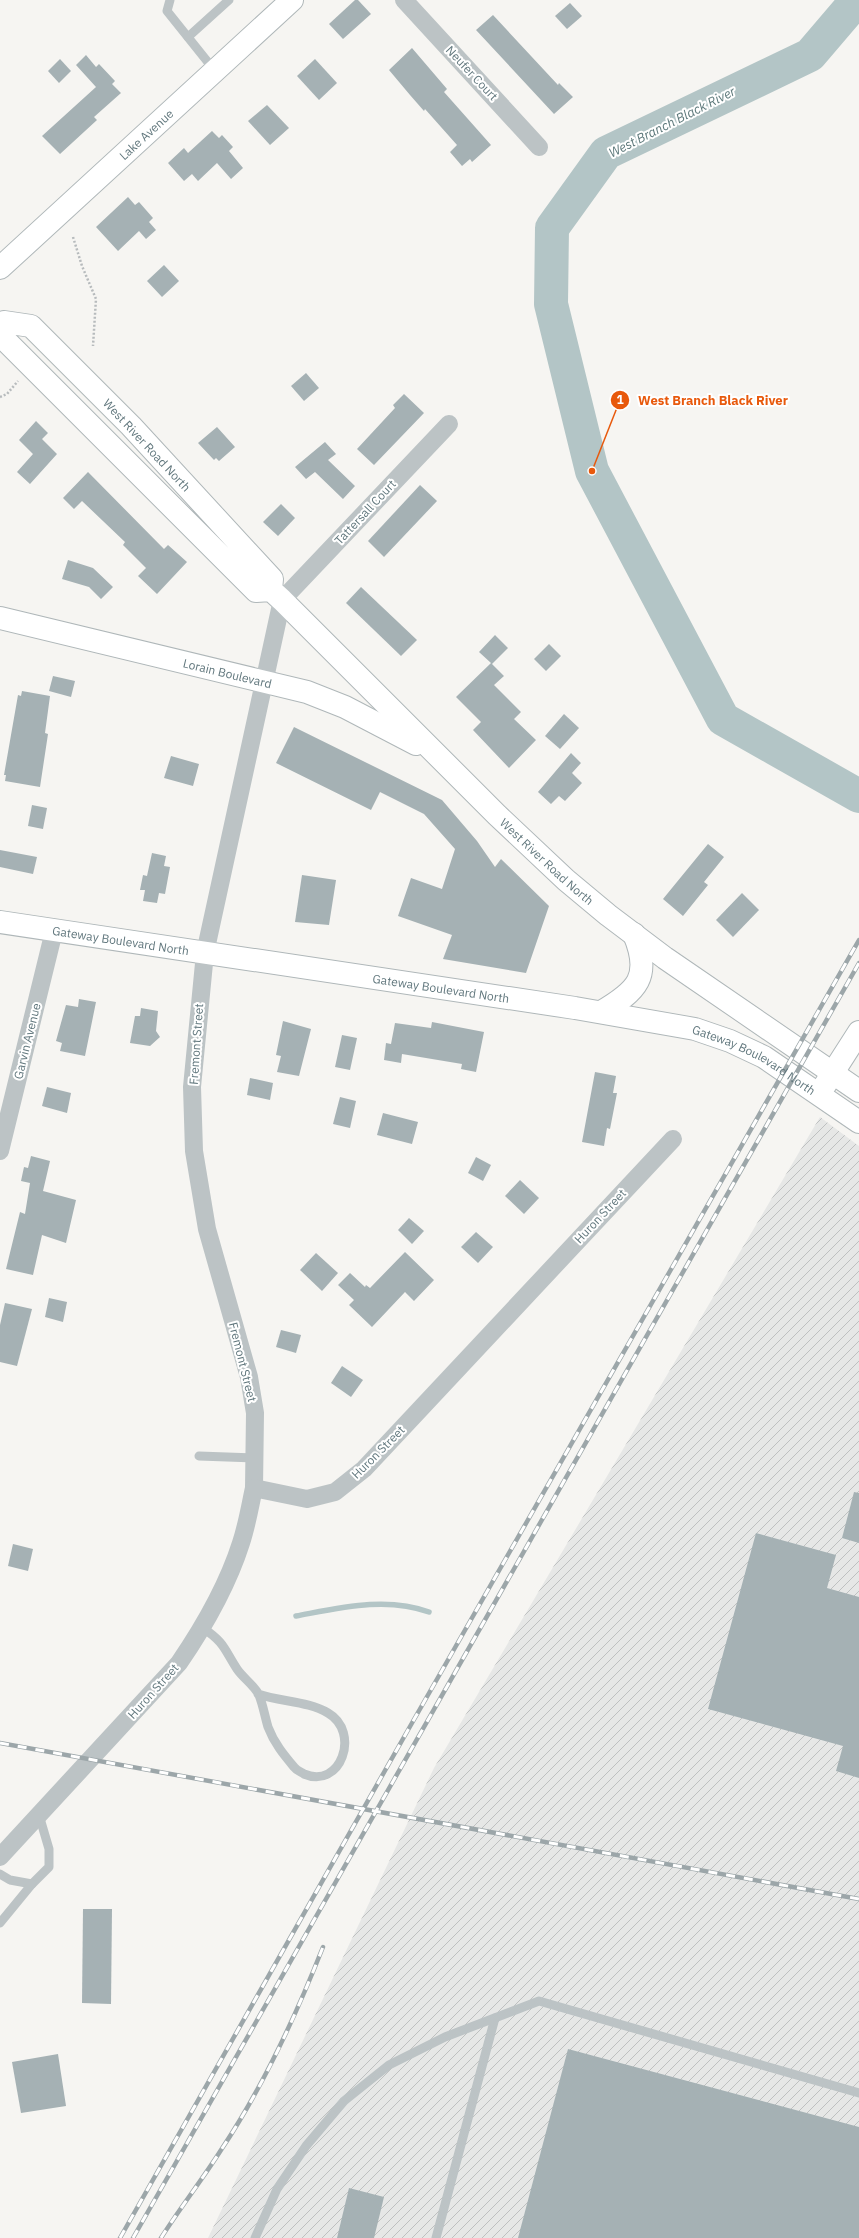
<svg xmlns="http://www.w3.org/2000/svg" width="859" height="2238" font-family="'IBM Plex Sans',sans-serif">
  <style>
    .industrial { fill: url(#industrial-furrows) }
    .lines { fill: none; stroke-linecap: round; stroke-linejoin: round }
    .stream { stroke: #b3c5c6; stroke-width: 5.5 }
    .river { stroke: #b3c5c6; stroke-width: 34 }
    .building { fill: #a5b1b4 }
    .secondary-casing { stroke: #afb7b9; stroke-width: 24 }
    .path { stroke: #b7bbbd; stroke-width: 2.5; stroke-dasharray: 2 2; stroke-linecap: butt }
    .lane { stroke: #bcc3c5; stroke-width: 9 }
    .street { stroke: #bcc3c5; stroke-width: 18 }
    .secondary { stroke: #fff; stroke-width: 22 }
    .rail-casing { stroke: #9ca6a9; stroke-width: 4.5 }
    .rail { stroke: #fff; stroke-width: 3; stroke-dasharray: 9; stroke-linecap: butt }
    .labels { text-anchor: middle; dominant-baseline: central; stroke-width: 4; stroke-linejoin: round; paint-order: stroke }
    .street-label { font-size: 12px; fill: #61777d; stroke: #fff }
    .water-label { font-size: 13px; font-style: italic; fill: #5b7779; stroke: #fff }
    .leader { fill: none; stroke: #e8590c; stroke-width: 1.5 }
    .callout-dot { fill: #e8590c; stroke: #fff; stroke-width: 1.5 }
    .mark-label { font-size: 12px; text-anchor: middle; font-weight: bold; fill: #fff }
    .callout-label { font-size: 13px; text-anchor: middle; font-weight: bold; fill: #e8590c; stroke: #fff; stroke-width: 4; stroke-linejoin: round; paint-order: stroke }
  </style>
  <defs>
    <pattern id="industrial-furrows" width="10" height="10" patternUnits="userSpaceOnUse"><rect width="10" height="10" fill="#e6e7e6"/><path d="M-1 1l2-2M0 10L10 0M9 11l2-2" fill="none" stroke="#bec0c0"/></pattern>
  </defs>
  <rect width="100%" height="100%" fill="#f6f5f2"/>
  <!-- industrial -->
  <polygon class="industrial" points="820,1117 859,1146 859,2238 208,2238 434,1768"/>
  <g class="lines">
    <!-- stream -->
    <path class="stream" d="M296,1616C339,1608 386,1596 429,1612"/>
    <!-- river -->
    <polyline class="river" points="857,0 810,55 606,153 552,228 551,304 592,471 723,719 859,796"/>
  </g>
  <!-- building -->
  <g class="building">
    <polygon points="355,0 358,0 371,14 343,39 329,24"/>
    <polygon points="570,3 582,16 567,29 555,16"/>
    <polygon points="493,15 558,85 559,83 573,97 554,114 476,30"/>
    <polygon points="412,48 447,89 444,92 491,145 472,162 470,159 462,166 450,152 457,145 425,109 424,111 410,95 389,70"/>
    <polygon points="86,55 96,67 99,64 115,81 112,84 121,93 94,117 97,120 60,154 42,136 96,87 76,65"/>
    <polygon points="60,59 71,71 59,83 48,71"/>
    <polygon points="315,59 337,83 319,100 297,76"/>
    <polygon points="267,105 289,128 270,145 248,121"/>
    <polygon points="212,131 219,138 222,135 233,147 229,151 243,168 231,179 217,163 198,181 192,174 184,181 168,163 184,148 188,153"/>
    <polygon points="128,197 135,205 139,202 153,218 149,222 156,230 146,239 139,231 118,251 96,227"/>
    <polygon points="164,265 179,281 162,297 147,281"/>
    <polygon points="306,373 319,388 304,401 291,386"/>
    <polygon points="404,394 424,413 374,465 357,449 395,408 393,405"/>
    <polygon points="36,421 48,433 42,439 57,454 30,484 17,472 33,454 19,440"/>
    <polygon points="217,427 235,447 219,461 216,458 214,460 198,443"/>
    <polygon points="325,442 336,454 328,460 355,486 343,499 315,472 306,479 295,467"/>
    <polygon points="88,472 164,549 168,545 187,562 157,594 138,576 146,568 123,545 125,542 82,501 74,509 63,498"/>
    <polygon points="420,485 437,501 384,557 368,541"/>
    <polygon points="281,504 295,518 278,536 263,522"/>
    <polygon points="68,560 93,568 113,587 101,599 89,587 62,579"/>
    <polygon points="361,587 417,640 401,656 346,603"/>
    <polygon points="495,635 508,648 492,664 504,676 494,685 521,712 514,719 536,740 509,768 473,730 481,722 456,697 491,663 479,652"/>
    <polygon points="549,644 561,656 546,671 534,659"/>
    <polygon points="53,676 75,681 71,697 49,691"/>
    <polygon points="22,691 50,696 45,733 48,734 40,787 5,781 6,775 4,775 18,695 21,696"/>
    <polygon points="564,714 579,728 560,749 545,736"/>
    <polygon points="294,727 442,800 477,841 495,867 501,859 549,906 526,973 443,959 452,935 398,916 411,878 442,889 455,849 424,814 380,792 371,810 276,763"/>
    <polygon points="571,753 581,763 572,773 582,783 565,801 559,796 551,804 538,792"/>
    <polygon points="171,756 199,764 193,786 164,778"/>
    <polygon points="32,805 47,808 43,829 28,826"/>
    <polygon points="708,844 724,857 704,882 708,885 683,916 663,899"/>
    <polygon points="0,850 37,857 33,874 0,867"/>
    <polygon points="152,853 166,856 164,866 170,867 165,894 159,893 157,903 143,901 145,890 140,890 143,875 147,876"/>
    <polygon points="302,875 336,880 329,925 295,922"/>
    <polygon points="742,893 759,910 733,937 716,920"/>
    <polygon points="79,999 96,1002 85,1056 60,1051 62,1043 56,1041 66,1005 78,1007"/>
    <polygon points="141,1008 158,1011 156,1031 160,1037 150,1046 130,1043 135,1016 140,1016"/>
    <polygon points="283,1021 311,1029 299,1076 277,1072 281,1056 276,1055"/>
    <polygon points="432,1022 484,1032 476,1072 461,1069 462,1064 402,1054 401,1063 384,1060 386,1043 391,1044 395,1023 431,1028"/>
    <polygon points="342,1035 357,1038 350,1070 335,1067"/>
    <polygon points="595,1072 616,1076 613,1093 617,1093 610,1129 607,1128 604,1146 582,1142"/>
    <polygon points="250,1078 273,1083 270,1100 247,1095"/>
    <polygon points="47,1087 71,1093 67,1113 42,1106"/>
    <polygon points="340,1097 356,1101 350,1128 333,1124"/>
    <polygon points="383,1113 418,1122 412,1144 377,1135"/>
    <polygon points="31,1156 50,1161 43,1191 76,1200 66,1243 42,1235 33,1275 6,1269 20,1212 25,1214 30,1183 21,1181 24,1167 28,1168"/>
    <polygon points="476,1157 491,1165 483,1181 468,1173"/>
    <polygon points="520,1180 539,1198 524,1214 505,1196"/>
    <polygon points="409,1218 424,1231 412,1244 398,1230"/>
    <polygon points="476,1232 493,1247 478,1263 461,1247"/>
    <polygon points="405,1252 434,1280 414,1301 405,1292 372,1327 349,1305 354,1300 338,1285 350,1273 365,1287 366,1285 370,1288"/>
    <polygon points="316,1253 338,1273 322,1291 300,1270"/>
    <polygon points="49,1298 67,1302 63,1322 45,1317"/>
    <polygon points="5,1303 32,1309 17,1366 0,1362 0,1325"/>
    <polygon points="281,1330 301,1335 296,1353 276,1347"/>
    <polygon points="342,1366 363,1380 351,1397 331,1383"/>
    <polygon points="854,1492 859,1493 859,1543 842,1538"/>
    <polygon points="756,1533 836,1555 827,1588 859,1597 859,1778 836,1771 843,1746 708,1709"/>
    <polygon points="13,1544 33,1549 28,1571 8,1566"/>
    <polygon points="83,1909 112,1909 111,2004 82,2003"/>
    <polygon points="568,2049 859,2127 859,2238 518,2238"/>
    <polygon points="58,2054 66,2106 21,2113 12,2062"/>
    <polygon points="349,2188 384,2197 374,2238 337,2238"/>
  </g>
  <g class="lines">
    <!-- secondary casing -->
    <g class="secondary-casing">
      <g id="secondary">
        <path id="s1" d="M0,268L292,0"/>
        <path id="s2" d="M271,590L272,579L131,426L31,326L4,322L5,340L256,591L271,590L282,600L497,815L566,880L608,915L665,958L859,1091"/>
        <path id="s3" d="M0,618L307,692L345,707L416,744"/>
        <path id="s4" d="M0,922L575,1008L695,1029L730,1041L764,1057L859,1122"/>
        <path d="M601,1012C637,991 652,977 634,934"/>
        <polyline points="825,1085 859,1032"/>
      </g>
    </g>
    <!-- path -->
    <g class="path">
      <polyline points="73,237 82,266 96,299 93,346"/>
      <polyline points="0,397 7,394 18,381"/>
    </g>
    <!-- lane -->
    <g class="lane">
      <polyline points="170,0 167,11 215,71"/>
      <polyline points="188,37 229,0"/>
      <polyline points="199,1456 255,1458"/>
      <path d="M203,1628C225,1643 224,1649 237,1669C243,1678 254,1685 259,1695C263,1705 265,1717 268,1727C274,1743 284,1755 294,1767C297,1771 301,1772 304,1774C341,1790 361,1732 328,1713C308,1701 281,1702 258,1694"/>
      <polyline points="0,1874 10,1880 32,1884 49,1867 49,1849 39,1815"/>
      <polyline points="0,1923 32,1884"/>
      <polyline points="255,2238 277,2189 306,2146 344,2101 389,2065 445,2037 539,2001 859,2093"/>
      <polyline points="436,2238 495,2018"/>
    </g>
    <!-- street -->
    <g class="street">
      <polyline points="404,0 539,147"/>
      <polyline points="0,1151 54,931"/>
      <polyline points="254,1488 255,1413 249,1377 207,1229 194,1151 192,1087 205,953 282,600 449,424"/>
      <path d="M0,1857L179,1663C205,1625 227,1587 241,1543C247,1525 250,1506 254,1488L307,1499L335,1492L364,1469L673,1139"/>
    </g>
    <!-- secondary -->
    <use href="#secondary" class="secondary"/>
    <!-- rail casing -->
    <g class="rail-casing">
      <g id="rail">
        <polyline points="0,1743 859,1899"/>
        <polyline points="120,2238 408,1730 859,940"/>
        <polyline points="133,2238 859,963"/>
        <path d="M161,2238C180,2208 202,2180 221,2150C263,2087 295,2018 323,1947"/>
      </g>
    </g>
    <!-- rail -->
    <use href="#rail" class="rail"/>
  </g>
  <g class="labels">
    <!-- street labels -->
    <g class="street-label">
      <text transform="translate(472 73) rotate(47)">Neufer Court</text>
      <text stroke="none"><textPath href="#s1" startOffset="198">Lake Avenue</textPath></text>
      <text transform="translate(147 445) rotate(47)">West River Road North</text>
      <text transform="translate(365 512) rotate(-47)">Tattersall Court</text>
      <text stroke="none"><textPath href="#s3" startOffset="234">Lorain Boulevard</textPath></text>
      <text stroke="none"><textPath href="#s2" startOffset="1163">West River Road North</textPath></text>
      <text stroke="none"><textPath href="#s4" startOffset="122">Gateway Boulevard North</textPath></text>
      <text stroke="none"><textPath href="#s4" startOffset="446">Gateway Boulevard North</textPath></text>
      <text transform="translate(27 1041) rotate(-76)">Garvin Avenue</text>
      <text transform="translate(196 1044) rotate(-86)">Fremont Street</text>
      <text stroke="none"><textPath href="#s4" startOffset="770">Gateway Boulevard North</textPath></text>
      <text transform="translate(600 1216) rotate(-47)">Huron Street</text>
      <text transform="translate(243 1362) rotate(76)">Fremont Street</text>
      <text transform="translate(378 1452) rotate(-45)">Huron Street</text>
      <text transform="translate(153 1691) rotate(-48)">Huron Street</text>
    </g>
    <!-- water labels -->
    <g class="water-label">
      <text transform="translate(672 122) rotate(-27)">West Branch Black River</text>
    </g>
  </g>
  <!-- callouts -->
  <path class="leader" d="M592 471L620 400"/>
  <g class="callout-dot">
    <circle cx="592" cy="471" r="4"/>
    <circle cx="620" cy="400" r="10"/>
  </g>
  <g class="mark-label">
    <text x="620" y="404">1</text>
  </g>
  <g class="callout-label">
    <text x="713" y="405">West Branch Black River</text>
  </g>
</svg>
